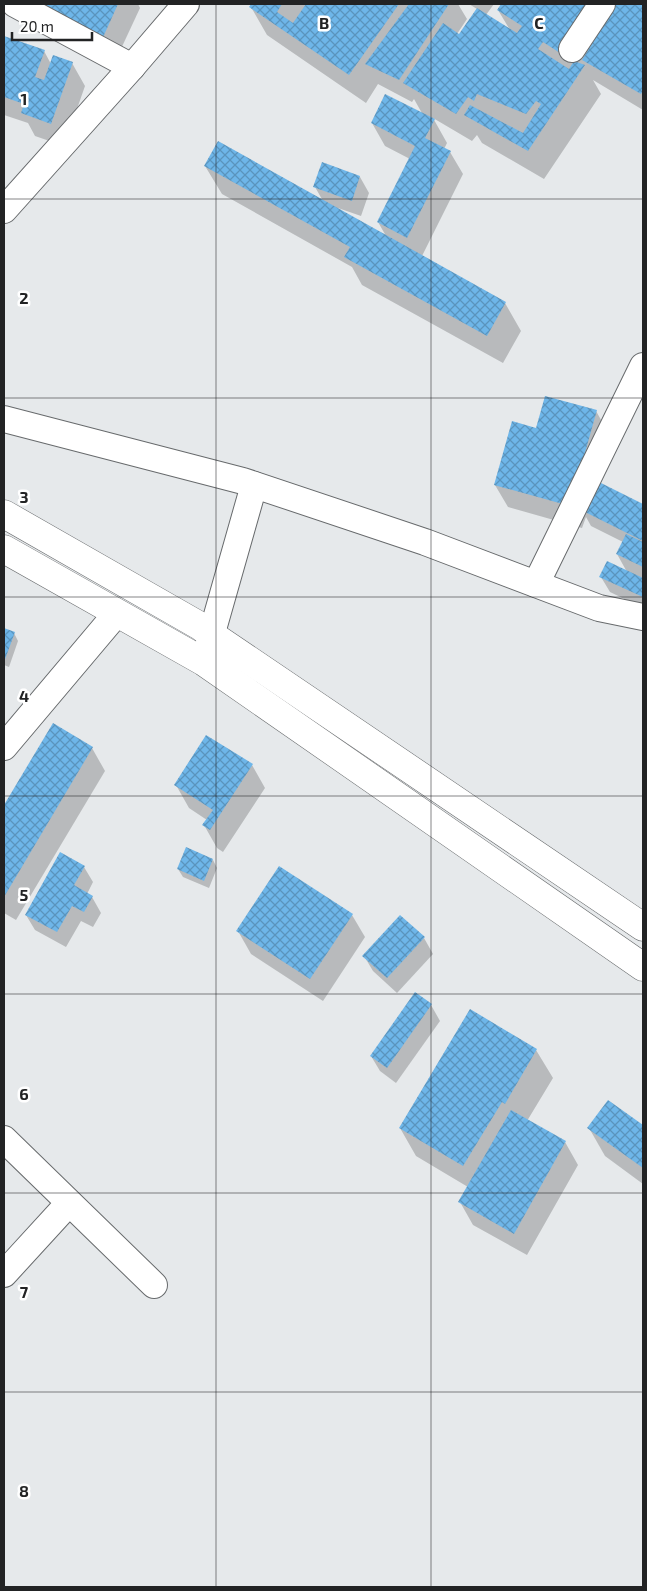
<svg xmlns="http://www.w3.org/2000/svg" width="647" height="1591" font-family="'Exo 2',sans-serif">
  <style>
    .shadow { fill: #0003 }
    .building { fill: url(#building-cross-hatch) }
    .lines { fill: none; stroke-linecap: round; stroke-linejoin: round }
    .street-casing { stroke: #676a6c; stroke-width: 28 }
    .secondary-casing { stroke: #676a6c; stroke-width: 29 }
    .street { stroke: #fff; stroke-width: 26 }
    .secondary { stroke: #fff; stroke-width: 28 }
    .grid { fill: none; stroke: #222324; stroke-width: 1; stroke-opacity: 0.55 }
    .grid-label { font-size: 16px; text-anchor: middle; font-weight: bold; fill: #222324; stroke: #fff; stroke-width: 5; stroke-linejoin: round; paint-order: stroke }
  </style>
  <defs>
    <pattern id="building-cross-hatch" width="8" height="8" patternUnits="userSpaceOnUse" patternTransform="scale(1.25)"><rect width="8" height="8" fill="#6eb6e9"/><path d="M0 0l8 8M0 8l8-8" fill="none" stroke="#5a94bd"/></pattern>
  </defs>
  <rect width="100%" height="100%" fill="#e6e9eb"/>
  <!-- shadow -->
  <g class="shadow">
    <polygon points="46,4 138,4 140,8 113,66 41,16"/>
    <polygon points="253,4 458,4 467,19 457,34 460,36 477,9 469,4 494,4 486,15 510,30 498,10 502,4 501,4 643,4 643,110 593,80 601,94 544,179 482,143 477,135 472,141 433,118 447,143 444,149 450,152 463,174 422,256 505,303 521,331 503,363 362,285 352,267 222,194 205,166 323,201 315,187 323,164 360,177 369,193 361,216 338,208 337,209 386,236 378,222 410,159 385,146 372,123 423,115 414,99 412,102 378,84 366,103 267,35 251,7"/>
    <polygon points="4,38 44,51 51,64 72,63 85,86 64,146 35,136 28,123 4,115"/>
    <polygon points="596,411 609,434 596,482 643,506 643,608 610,592 601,577 627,572 617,554 623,542 591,526 586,517 582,528 508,507 495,485 537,429"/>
    <polygon points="4,630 14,633 18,641 9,667 4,665"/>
    <polygon points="54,725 92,748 105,771 16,920 4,913 4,808"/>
    <polygon points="252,765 265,788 223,852 217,848 204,825 207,820 189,808 176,785"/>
    <polygon points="213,860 217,868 209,888 183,877 178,869"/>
    <polygon points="84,867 93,882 87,894 92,897 101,913 93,927 81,921 66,947 35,930 26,915"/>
    <polygon points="352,915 365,937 323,1001 251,954 238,931"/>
    <polygon points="424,938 433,954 397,993 373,971 364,956"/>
    <polygon points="431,1005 440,1021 396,1083 380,1071 371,1056"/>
    <polygon points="536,1050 553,1078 527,1121 565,1142 578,1165 527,1255 473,1225 460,1202 468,1187 416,1156 400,1128"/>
    <polygon points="608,1101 643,1126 643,1184 605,1156 589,1128"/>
  </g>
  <!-- building -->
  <g class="building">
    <polygon points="45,4 118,4 100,44 39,16"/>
    <polygon points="251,4 282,4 277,12 293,23 306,4 399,4 349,75 249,7"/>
    <polygon points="409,4 449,4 399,80 365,64"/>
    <polygon points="501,4 593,4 560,53 543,42 538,49 569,69 574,61 585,65 528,151 464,115 470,105 523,133 541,104 536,101 526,114 477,94 474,101 468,97 456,114 403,83 443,23 459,34 477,8 517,33 522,26 497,10"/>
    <polygon points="616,4 643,4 643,90 641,94 582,60"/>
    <polygon points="4,36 45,50 35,77 44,80 53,55 73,62 51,124 21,113 24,104 4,97"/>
    <polygon points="385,94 435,119 425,138 451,151 407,238 377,222 415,146 371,123"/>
    <polygon points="218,141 506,302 487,336 344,257 350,247 204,166"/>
    <polygon points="322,162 360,176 352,201 313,187"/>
    <polygon points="545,396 597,410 570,506 494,485 512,421 536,428"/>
    <polygon points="595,480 643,504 643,541 581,510"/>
    <polygon points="626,534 643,542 643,567 616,554"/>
    <polygon points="607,561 643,578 643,597 599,577"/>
    <polygon points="4,628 15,632 4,662"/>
    <polygon points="53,723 93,747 4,897 4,805"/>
    <polygon points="206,735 253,764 210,830 202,825 213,810 174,785"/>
    <polygon points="186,847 213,859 204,881 177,869"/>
    <polygon points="60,852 85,866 74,885 93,896 84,912 72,906 57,932 25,915"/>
    <polygon points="279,866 353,914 310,979 236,931"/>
    <polygon points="400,915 425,937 387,978 362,956"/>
    <polygon points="415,992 432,1004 387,1068 370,1056"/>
    <polygon points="470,1009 537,1049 505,1104 502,1102 463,1166 399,1128"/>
    <polygon points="608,1100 643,1125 643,1168 587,1128"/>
    <polygon points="511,1110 566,1141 514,1234 458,1202"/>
  </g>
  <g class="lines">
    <!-- street casing -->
    <g class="street-casing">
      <g id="street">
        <polyline points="15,4 132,67"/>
        <polyline points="572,49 602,4"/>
        <polyline points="4,210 132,67 186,4"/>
        <polyline points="4,419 243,481 425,542 599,608 643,617"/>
        <polyline points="536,584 643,366"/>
        <polyline points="206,654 254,485"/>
        <polyline points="4,747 117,613"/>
        <polyline points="4,1139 154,1285"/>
        <polyline points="4,1274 69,1203"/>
      </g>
    </g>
    <!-- secondary casing -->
    <g class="secondary-casing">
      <g id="secondary">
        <polyline points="4,514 200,626 212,635 643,927"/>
        <polyline points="4,549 204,662 643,967"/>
      </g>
    </g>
    <!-- street -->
    <use href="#street" class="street"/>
    <!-- secondary -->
    <use href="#secondary" class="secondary"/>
  </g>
  <!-- grid -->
  <path class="grid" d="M216,4V1587M431,4V1587M4,199H643M4,398H643M4,597H643M4,796H643M4,994H643M4,1193H643M4,1392H643"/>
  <g class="grid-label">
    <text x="324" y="29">B</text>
    <text x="539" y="29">C</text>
    <text x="24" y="105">1</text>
    <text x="24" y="304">2</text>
    <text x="24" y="503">3</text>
    <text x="24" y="702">4</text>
    <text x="24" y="901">5</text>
    <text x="24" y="1100">6</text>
    <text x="24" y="1298">7</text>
    <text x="24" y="1497">8</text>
  </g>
  <!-- border -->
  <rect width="647" height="1591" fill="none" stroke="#222324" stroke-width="10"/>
  <!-- scale -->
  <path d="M12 32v8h80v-8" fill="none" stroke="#222324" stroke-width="2.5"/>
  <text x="20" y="32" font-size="15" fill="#222324" stroke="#ffffff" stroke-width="4" paint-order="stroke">20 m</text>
</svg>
